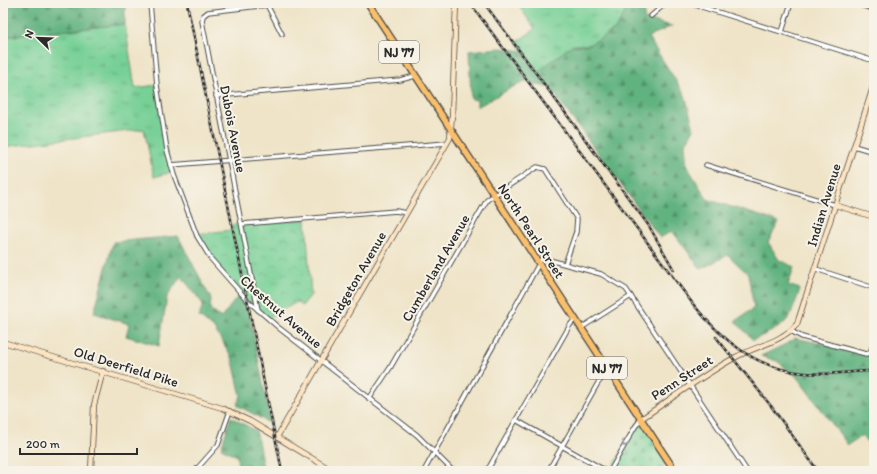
<svg xmlns="http://www.w3.org/2000/svg" width="877" height="474" font-family="Itim,sans-serif">
  <style>
    .grass { fill: url(#grass-tufts); stroke: #517e60 }
    .forest { fill: url(#forest-firs); stroke: #466e55 }
    .cemetery { fill: url(#cemetery-stones); stroke: #517e60 }
    .park { fill: url(#park-crowns); stroke: #517e60 }
    .lines { fill: none; stroke-linecap: round; stroke-linejoin: round }
    .street-casing { stroke: #484743; stroke-width: 5.5 }
    .secondary-casing { stroke: #484743; stroke-width: 6 }
    .primary-casing { stroke: #484743; stroke-width: 8 }
    .street { stroke: #fff; stroke-width: 3.5 }
    .secondary { stroke: #fde5c4; stroke-width: 4.5 }
    .primary { stroke: #f9bf6c; stroke-width: 5.5 }
    .rail-casing { stroke: #2b2b2b; stroke-width: 2.5 }
    .rail { stroke: #f7f3e8; stroke-width: 1; stroke-dasharray: 3; stroke-linecap: butt }
    .oneway { stroke: #a0a0a0 }
    .labels { text-anchor: middle; dominant-baseline: central; stroke-width: 4; stroke-linejoin: round; paint-order: stroke }
    .shield { fill: #f7f3e8; stroke: #686764; stroke-width: 1 }
    .shield-label { font-size: 13px; font-weight: bold; fill: #2b2b2b }
    .street-label { font-size: 14px; fill: #2b2b2b; stroke: #f7f3e8 }
  </style>
  <defs>
    <pattern id="grass-tufts" width="24" height="20" patternUnits="userSpaceOnUse"><rect width="24" height="20" fill="#77d096"/><path d="M3 7l-1-3M5 7V3M7 7l1-3M15 17l-1-3M17 17v-4M19 17l1-3" fill="none" stroke="#62a97b"/></pattern>
    <pattern id="forest-firs" width="22" height="20" patternUnits="userSpaceOnUse"><rect width="22" height="20" fill="#61b27f"/><path d="M5 1l3.5 6h-7zM16 11l3.5 6h-7z" fill="#509168"/></pattern>
    <pattern id="cemetery-stones" width="16" height="16" patternUnits="userSpaceOnUse"><rect width="16" height="16" fill="#77d096"/><path d="M2 7V4a2 2 0 0 1 4 0v3zM10 15v-3a2 2 0 0 1 4 0v3z" fill="#62a97b"/></pattern>
    <pattern id="park-crowns" width="20" height="18" patternUnits="userSpaceOnUse"><rect width="20" height="18" fill="#77d096"/><path d="M2 6a3 3 0 1 1 6 0M12 15a3 3 0 1 1 6 0" fill="none" stroke="#62a97b"/></pattern>
  </defs>
  <rect width="100%" height="100%" fill="#f7f3e8"/>
  <filter id="ink" filterUnits="userSpaceOnUse"><feTurbulence type="fractalNoise" baseFrequency=".025" numOctaves="2"/><feDisplacementMap in="SourceGraphic" scale="8" xChannelSelector="R" yChannelSelector="G"/><feConvolveMatrix kernelMatrix="1 2 1 2 8 2 1 2 1" color-interpolation-filters="sRGB"/></filter>
  <filter id="wash" filterUnits="userSpaceOnUse"><feTurbulence type="fractalNoise" baseFrequency=".012" numOctaves="4" result="noise"/><feDisplacementMap in="SourceGraphic" scale="16" xChannelSelector="R" yChannelSelector="G"/><feGaussianBlur stdDeviation="0.9" result="paint"/><feColorMatrix in="noise" values="0 0 0 0 0 0 0 0 0 0 0 0 0 0 0 0 0 1.4 0 .05"/><feComposite in="paint" operator="in"/></filter>
  <g filter="url(#wash)">
    <rect width="100%" height="100%" fill="#efe4c8"/>
    <!-- grass -->
    <g class="grass">
      <polygon points="517,3 630,3 616,29 589,45 572,45 538,72 517,42 535,29"/>
      <polygon points="125,24 135,88 157,85 164,141 172,172 154,177 144,129 3,147 3,37"/>
    </g>
    <!-- forest -->
    <g class="forest">
      <polygon points="3,3 125,3 125,24 3,37"/>
      <path d="M630,3H646L644,19L672,26L648,37L685,95L694,129L685,145L687,166L707,199L779,222L768,242L779,260L794,267L788,285L800,289C788,326 787,324 753,340L735,321L754,308L748,274L728,255L701,269L672,231L660,238L550,88L524,81L477,107V100L471,99L469,51L500,48L523,51L538,72L572,45H589L616,29Z"/>
      <polygon points="178,236 211,299 210,309 221,318 239,295 247,302 271,424 237,405 241,396 232,357 213,327 199,317 203,304 181,276 167,297 159,346 126,336 129,324 94,313 113,242"/>
      <polygon points="794,338 874,354 874,451 862,435 848,445 796,376 777,361 761,356 792,341"/>
      <polygon points="231,417 256,431 264,471 238,471 237,456 221,448"/>
    </g>
    <!-- cemetery -->
    <polygon class="cemetery" points="641,419 667,459 661,471 610,471"/>
    <!-- park -->
    <polygon class="park" points="306,219 311,295 302,306 297,302 267,319 239,295 195,234 232,230 231,225"/>
  </g>
  <g filter="url(#ink)">
    <g class="lines">
      <!-- street casing -->
      <g class="street-casing">
        <g id="street">
          <polyline points="150,3 157,85 167,150 174,175 197,236 211,259 248,301 279,328 417,435 453,471"/>
          <polyline points="266,3 282,34"/>
          <polyline points="689,3 874,61"/>
          <polyline points="854,3 874,9"/>
          <polyline points="651,16 666,3"/>
          <polyline points="782,32 791,3"/>
          <polyline points="216,96 400,80 415,76"/>
          <polyline points="854,146 874,152"/>
          <polyline points="171,165 447,143"/>
          <polyline points="706,165 835,205"/>
          <polyline points="242,224 396,211 406,213"/>
          <polyline points="816,269 874,288"/>
          <polyline points="258,310 202,21 203,16 208,12 267,5"/>
          <polyline points="581,328 631,296"/>
          <polyline points="791,331 802,337 866,354 870,353 874,342"/>
          <polyline points="369,399 390,368 487,200 537,167 545,169 577,219 576,232 565,264"/>
          <polyline points="516,420 606,471"/>
          <polyline points="195,471 218,445 230,411"/>
          <polyline points="424,471 542,258 601,274 626,289 747,471"/>
          <polyline points="487,471 570,325 575,319"/>
          <polyline points="548,471 598,383 609,370"/>
          <polyline points="610,471 635,427 641,419"/>
        </g>
      </g>
      <!-- secondary casing -->
      <g class="secondary-casing">
        <g id="secondary">
          <polyline points="835,205 874,217"/>
          <polyline points="3,342 222,408 250,421 333,471"/>
          <path d="M641,419C672,398 703,375 736,357C756,346 782,342 797,324L874,84"/>
          <polyline points="277,437 450,138 452,116 456,3"/>
          <polyline points="91,471 94,405 103,371"/>
        </g>
      </g>
      <!-- primary casing -->
      <g class="primary-casing">
        <polyline id="primary" points="368,3 675,471"/>
      </g>
      <!-- street -->
      <use href="#street" class="street"/>
      <!-- secondary -->
      <use href="#secondary" class="secondary"/>
      <!-- primary -->
      <use href="#primary" class="primary"/>
      <!-- rail casing -->
      <g class="rail-casing">
        <g id="rail">
          <polyline points="187,3 282,471"/>
          <path d="M470,3L693,304C722,340 756,369 804,373C827,376 851,371 874,371"/>
          <polyline points="484,3 649,226 674,270"/>
          <polyline points="716,337 771,406 818,471"/>
        </g>
      </g>
      <!-- rail -->
      <use href="#rail" class="rail"/>
    </g>
    <!-- one-way arrows -->
    <defs><path id="oneway-chevron" d="M-2-3.5L2.5 0L-2 3.5" fill="none" stroke-width="1.6" stroke-linecap="round" stroke-linejoin="round"/></defs>
    <use class="oneway" href="#oneway-chevron" transform="translate(625 444) rotate(119)"/>
  </g>
  <g class="labels">
    <!-- shield labels -->
    <g class="shield">
      <rect x="379" y="41" width="40" height="22" rx="3"/>
      <rect x="587" y="357" width="40" height="22" rx="3"/>
    </g>
    <g class="shield-label">
      <text x="399" y="52">NJ 77</text>
      <text x="607" y="368">NJ 77</text>
    </g>
    <!-- street labels -->
    <g class="street-label">
      <text transform="translate(233 129) rotate(79)">Dubois Avenue</text>
      <text transform="translate(824 205) rotate(-73)">Indian Avenue</text>
      <text transform="translate(531 231) rotate(57)">North Pearl Street</text>
      <text transform="translate(436 268) rotate(-60)">Cumberland Avenue</text>
      <text transform="translate(356 279) rotate(-60)">Bridgeton Avenue</text>
      <text transform="translate(281 312) rotate(41)">Chestnut Avenue</text>
      <text transform="translate(126 367) rotate(17)">Old Deerfield Pike</text>
      <text transform="translate(682 378) rotate(-33)">Penn Street</text>
    </g>
  </g>
  <!-- margin -->
  <rect width="877" height="474" fill="none" stroke="#f7f3e8" stroke-width="16"/>
  <!-- north arrow -->
  <g transform="translate(38 38) rotate(293)" stroke="#f7f3e8" stroke-width="3" paint-order="stroke">
  <path d="M0-3L7 15L0 10L-7 15Z" fill="#2b2b2b"/>
  <text y="-6" font-size="11" font-weight="bold" text-anchor="middle" fill="#2b2b2b">N</text>
  </g>
  <!-- scale -->
  <path d="M20 448v6h117v-6" fill="none" stroke="#2b2b2b" stroke-width="2"/>
  <text x="26" y="448" font-size="12" fill="#2b2b2b" stroke="#f7f3e8" stroke-width="3" paint-order="stroke">200 m</text>
</svg>
